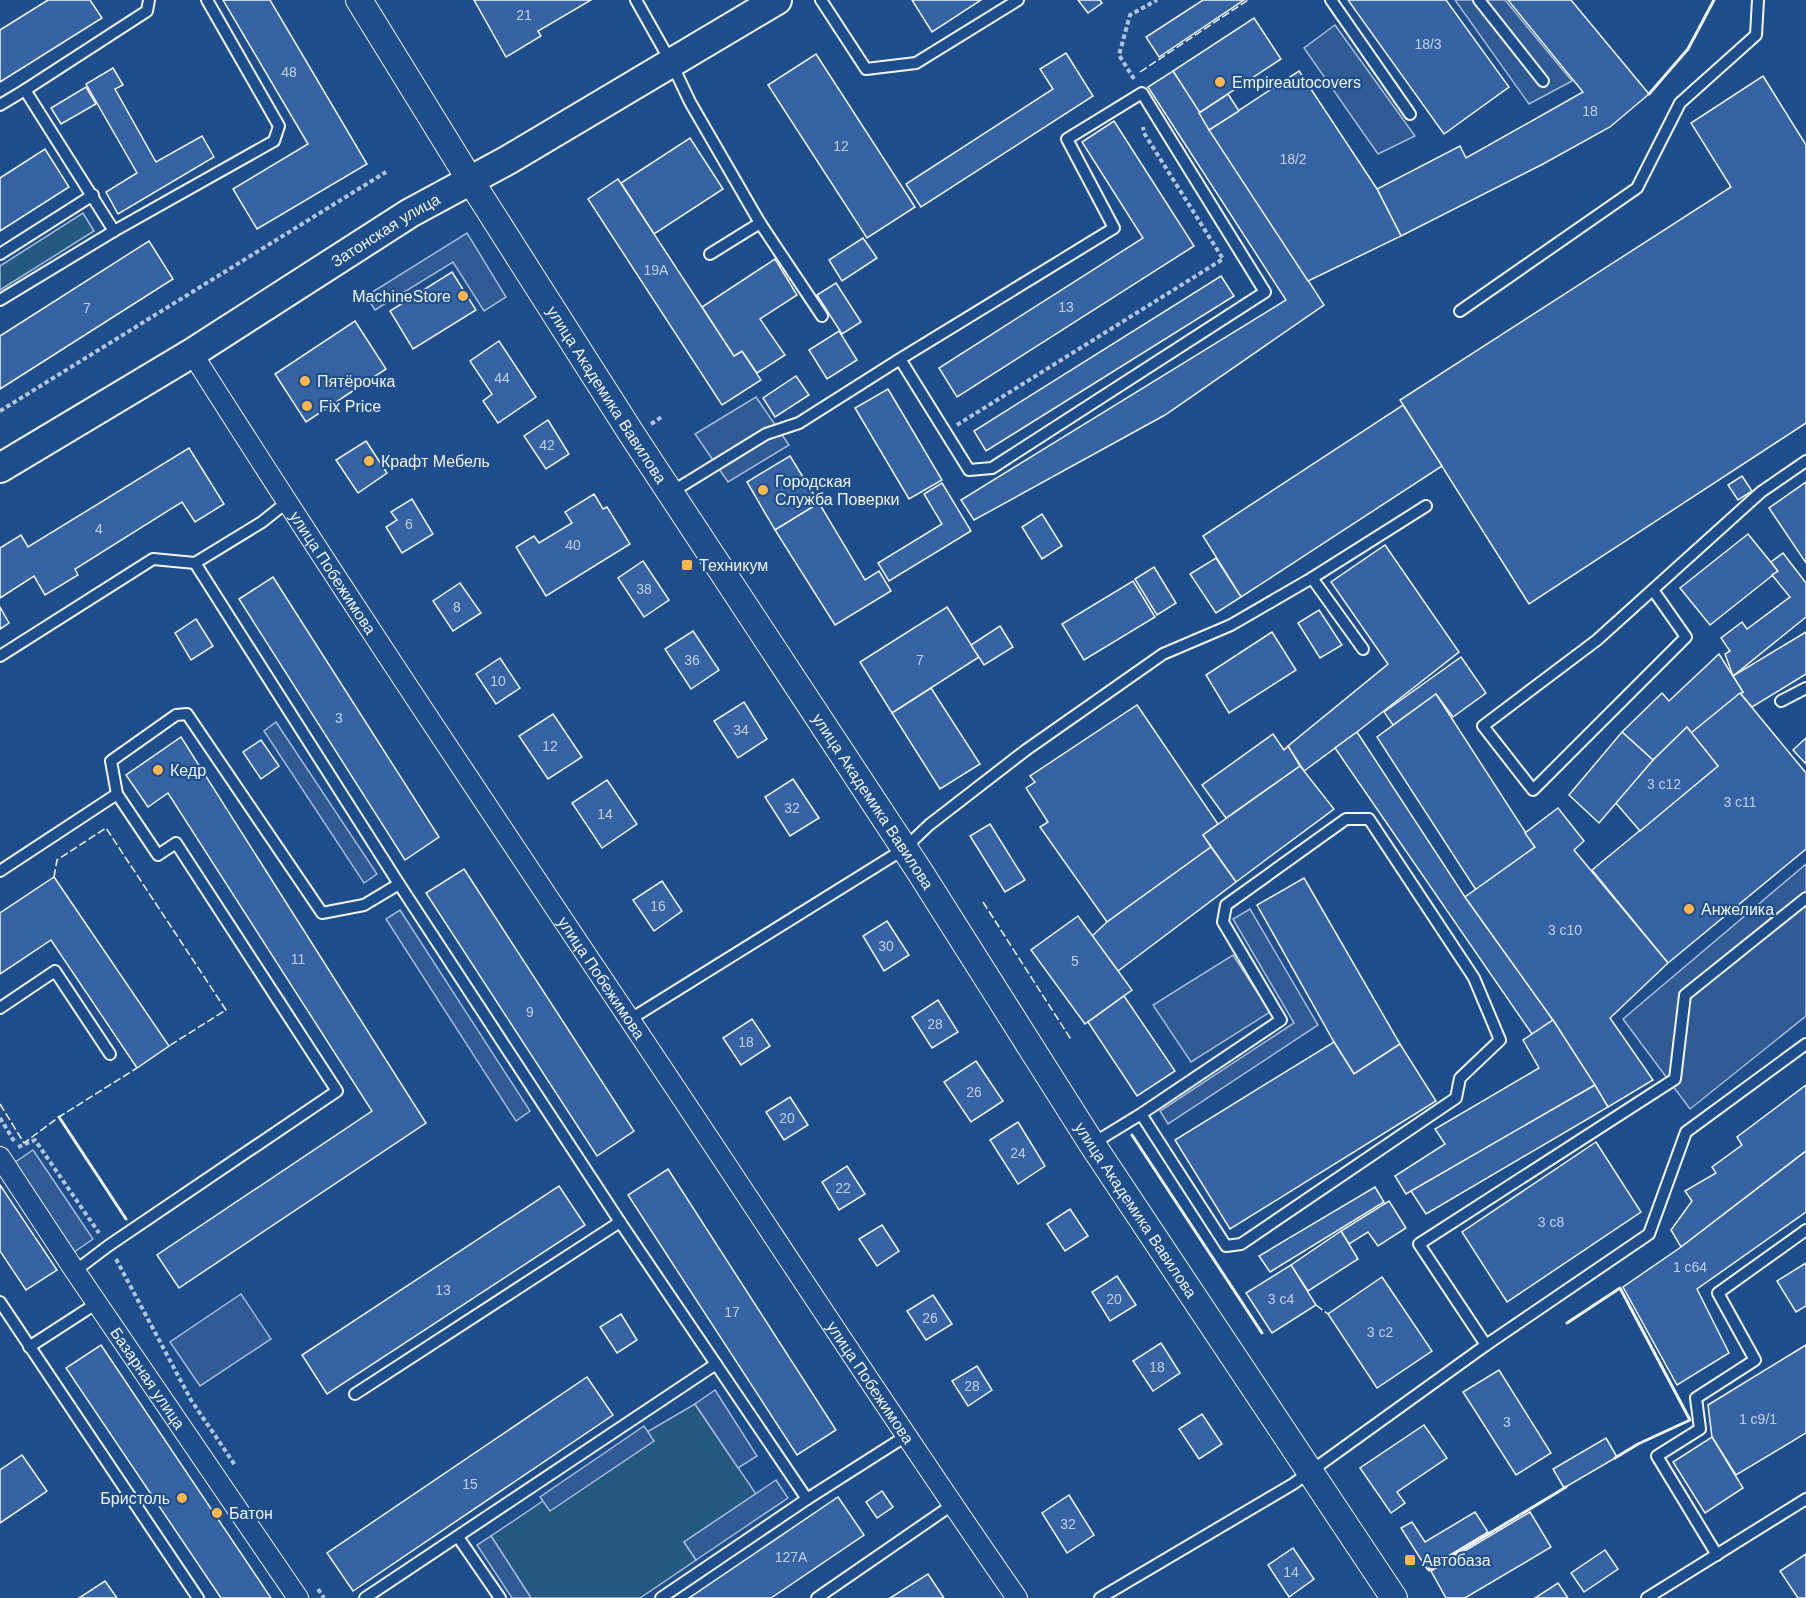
<svg xmlns="http://www.w3.org/2000/svg" width="1806" height="1598" font-family="Arial,sans-serif">
  <style>
    .green { fill: #245a82; stroke: #a8bbd7; stroke-width: 1.5 }
    .parking { fill: #305b95; stroke: #a8bbd7; stroke-width: 1.5 }
    .building { fill: #3563a3; stroke: #f2f6ff; stroke-width: 1.5 }
    .lines { fill: none; stroke-linecap: round; stroke-linejoin: round }
    .service-casing { stroke: #f2f6ff; stroke-width: 14 }
    .minor-casing { stroke: #f2f6ff; stroke-width: 22 }
    .tertiary-casing { stroke: #f2f6ff; stroke-width: 28 }
    .secondary-casing { stroke: #f2f6ff; stroke-width: 32 }
    .path { stroke: #b3c4dc; stroke-width: 4; stroke-dasharray: 4.5 3; stroke-linecap: butt }
    .service { stroke: #1f4e8c; stroke-width: 10 }
    .minor { stroke: #1f4e8c; stroke-width: 20 }
    .tertiary { stroke: #1f4e8c; stroke-width: 26 }
    .secondary { stroke: #1f4e8c; stroke-width: 28 }
    .fence { stroke: #f2f6ff; stroke-width: 1.5; stroke-dasharray: 8 3; stroke-linecap: butt }
    .wall { stroke: #f2f6ff; stroke-width: 3 }
    .poi-dot { fill: #ffb74d; stroke: #1f4e8c; stroke-width: 2 }
    .labels { text-anchor: middle; dominant-baseline: central; stroke-width: 4.5; stroke-linejoin: round; paint-order: stroke }
    .number-label { font-size: 14px; fill: #c3d1e8 }
    .poi-label { font-size: 16px; fill: #f2f6ff; stroke: #1f4e8c; text-anchor: start }
    .street-label { font-size: 16px; fill: #f2f6ff; stroke: #1f4e8c }
  </style>
  <rect width="100%" height="100%" fill="#1f4e8c"/>
  <!-- green -->
  <g class="green">
    <polygon points="83,213 94,231 0,290 0,266"/>
    <polygon points="695,1404 756,1494 684,1542 696,1560 640,1598 531,1598 491,1536 543,1501 550,1510 653,1441 647,1432"/>
  </g>
  <!-- parking -->
  <g class="parking">
    <polygon points="1455,0 1505,0 1572,81 1529,104"/>
    <polygon points="1335,25 1415,136 1378,154 1304,48"/>
    <polygon points="467,233 506,297 484,311 453,262 375,310 366,296"/>
    <polygon points="756,397 789,445 728,482 695,434"/>
    <polygon points="276,722 377,874 364,883 264,731"/>
    <polygon points="1806,864 1806,1016 1690,1109 1623,1019"/>
    <polygon points="1250,909 1318,1025 1168,1124 1160,1111 1294,1023 1233,919"/>
    <polygon points="400,910 530,1111 516,1121 386,919"/>
    <polygon points="1233,955 1270,1012 1191,1062 1153,1005"/>
    <polygon points="33,1150 93,1239 74,1252 14,1163"/>
    <polygon points="241,1294 271,1339 200,1386 170,1342"/>
    <polygon points="715,1390 757,1456 738,1468 695,1404"/>
    <polygon points="644,1426 654,1441 550,1511 540,1497"/>
    <polygon points="776,1480 788,1498 696,1560 684,1542"/>
    <polygon points="491,1536 531,1598 512,1598 477,1545"/>
  </g>
  <!-- building -->
  <g class="building">
    <polygon points="48,0 90,0 102,18 0,82 0,30"/>
    <polygon points="223,0 270,0 367,164 257,229 233,189 308,144"/>
    <polygon points="474,0 591,0 538,31 541,36 506,57"/>
    <polygon points="912,0 981,0 932,32"/>
    <polygon points="1078,0 1100,0 1102,3 1088,13"/>
    <polygon points="1203,0 1244,0 1159,57 1146,37"/>
    <polygon points="1348,0 1446,0 1509,87 1444,134"/>
    <polygon points="1508,0 1571,0 1649,94 1610,127 1543,164 1401,236 1377,189 1460,146 1466,158 1583,92"/>
    <polygon points="1254,18 1281,59 1199,113 1173,71"/>
    <polygon points="1066,53 1093,96 921,207 906,184 1053,89 1040,69"/>
    <polygon points="816,54 915,207 867,238 768,85"/>
    <polygon points="113,68 123,85 115,89 156,162 202,136 214,157 118,214 106,192 137,173 86,84"/>
    <polygon points="1173,71 1324,305 1165,415 974,520 961,500 1286,300 1148,87"/>
    <polygon points="1299,71 1377,189 1401,236 1308,281 1209,130"/>
    <polygon points="1763,76 1806,145 1806,423 1529,604 1400,400 1731,187 1691,123"/>
    <polygon points="86,87 96,104 61,124 51,108"/>
    <polygon points="1228,94 1239,111 1209,130 1199,113"/>
    <polygon points="1114,121 1194,246 957,397 939,368 1143,238 1082,142"/>
    <polygon points="690,138 723,189 654,234 621,183"/>
    <polygon points="45,149 69,187 0,231 0,178"/>
    <polygon points="618,179 734,356 742,351 761,380 722,405 588,199"/>
    <polygon points="863,238 877,258 842,281 829,260"/>
    <polygon points="149,241 173,279 0,389 0,336"/>
    <polygon points="775,259 797,295 760,319 785,355 757,373 742,351 734,356 702,307"/>
    <polygon points="452,272 476,310 413,349 390,311"/>
    <polygon points="1221,276 1234,296 986,451 974,431"/>
    <polygon points="836,283 861,322 842,334 817,295"/>
    <polygon points="355,321 386,369 306,422 275,374"/>
    <polygon points="839,331 857,360 827,379 809,350"/>
    <polygon points="499,341 536,397 498,423 483,401 492,394 470,361"/>
    <polygon points="796,376 809,395 775,417 763,398"/>
    <polygon points="888,389 942,480 909,499 855,408"/>
    <polygon points="1403,405 1442,466 1241,597 1203,536"/>
    <polygon points="548,420 569,454 546,469 524,436"/>
    <polygon points="366,441 387,473 358,493 336,460"/>
    <polygon points="189,448 224,504 195,522 182,502 75,569 78,575 45,595 34,576 0,598 0,548 21,535 28,547"/>
    <polygon points="790,456 819,503 775,530 747,482"/>
    <polygon points="1742,476 1752,491 1738,500 1728,485"/>
    <polygon points="1806,482 1806,563 1769,508"/>
    <polygon points="942,483 971,531 889,581 878,563 942,524 924,494"/>
    <polygon points="594,494 603,509 607,507 630,544 546,596 516,547 534,536 539,543 572,523 565,512"/>
    <polygon points="412,499 433,534 402,553 386,527 397,520 391,512"/>
    <polygon points="819,503 865,580 879,571 891,591 835,625 775,530"/>
    <polygon points="1042,514 1062,546 1042,559 1022,527"/>
    <polygon points="1748,534 1778,571 1710,625 1680,588"/>
    <polygon points="1385,545 1459,652 1357,732 1304,771 1288,746 1388,664 1331,582"/>
    <polygon points="1783,553 1806,583 1806,617 1733,676 1725,654 1730,651 1721,638 1742,622 1747,629 1790,597 1772,575 1778,571 1771,562"/>
    <polygon points="1216,558 1241,597 1216,613 1190,574"/>
    <polygon points="643,561 669,600 644,617 618,578"/>
    <polygon points="1154,567 1176,603 1157,615 1135,579"/>
    <polygon points="273,577 439,837 405,860 239,599"/>
    <polygon points="1133,581 1155,617 1084,660 1062,624"/>
    <polygon points="460,583 481,613 453,631 433,601"/>
    <polygon points="0,607 9,623 0,629"/>
    <polygon points="947,607 979,657 892,713 860,662"/>
    <polygon points="1319,610 1342,645 1320,658 1298,623"/>
    <polygon points="196,619 213,646 191,660 175,633"/>
    <polygon points="1000,626 1013,647 984,665 971,645"/>
    <polygon points="693,631 719,670 691,689 665,649"/>
    <polygon points="1272,632 1296,670 1229,713 1206,675"/>
    <polygon points="1806,632 1806,674 1752,707 1740,693 1743,692 1733,676"/>
    <polygon points="1719,654 1743,692 1691,733 1687,727 1653,760 1622,732 1662,693 1669,701"/>
    <polygon points="1461,657 1486,693 1453,717 1436,694 1393,725 1384,712"/>
    <polygon points="500,658 520,688 496,704 476,674"/>
    <polygon points="931,688 980,764 940,789 892,713"/>
    <polygon points="1740,693 1806,773 1806,849 1668,963 1592,870 1718,766 1691,733"/>
    <polygon points="1436,694 1535,847 1476,890 1377,737"/>
    <polygon points="744,702 767,739 738,758 714,721"/>
    <polygon points="1137,705 1218,824 1203,835 1211,847 1107,922 1040,827 1048,822 1026,788 1035,782 1030,776"/>
    <polygon points="553,714 582,757 548,779 519,736"/>
    <polygon points="1687,727 1718,766 1640,831 1615,802 1653,760"/>
    <polygon points="1357,732 1465,897 1553,1020 1532,1034 1335,748"/>
    <polygon points="1622,732 1653,760 1599,823 1569,795"/>
    <polygon points="1273,734 1284,750 1288,746 1300,766 1226,818 1202,785"/>
    <polygon points="181,737 426,1123 179,1288 157,1255 372,1111 168,793 148,807 126,775"/>
    <polygon points="1806,738 1806,764 1793,750"/>
    <polygon points="261,740 279,766 261,779 243,752"/>
    <polygon points="1300,766 1334,809 1236,882 1203,835"/>
    <polygon points="793,779 819,818 790,836 765,797"/>
    <polygon points="607,780 637,824 602,848 572,803"/>
    <polygon points="1558,808 1584,841 1574,850 1668,963 1610,1018 1653,1080 1608,1107 1553,1020 1465,897 1535,847 1525,833"/>
    <polygon points="990,824 1025,880 1005,892 970,836"/>
    <polygon points="1211,847 1236,882 1118,971 1092,936 1107,922"/>
    <polygon points="464,869 634,1131 597,1156 426,893"/>
    <polygon points="54,877 169,1046 137,1068 51,940 0,974 0,913"/>
    <polygon points="1304,878 1400,1044 1354,1074 1334,1042 1257,905"/>
    <polygon points="662,881 682,911 654,931 633,900"/>
    <polygon points="1078,916 1132,990 1085,1024 1031,950"/>
    <polygon points="887,921 909,955 884,971 863,936"/>
    <polygon points="1124,996 1175,1071 1137,1096 1088,1022"/>
    <polygon points="938,1000 958,1032 932,1048 912,1017"/>
    <polygon points="752,1019 770,1046 741,1065 723,1038"/>
    <polygon points="1553,1020 1595,1085 1406,1194 1395,1176 1445,1144 1435,1129 1539,1068 1523,1040"/>
    <polygon points="1334,1042 1354,1074 1400,1044 1436,1101 1230,1229 1175,1140"/>
    <polygon points="976,1061 1003,1101 971,1122 944,1082"/>
    <polygon points="1595,1085 1608,1107 1426,1214 1411,1191"/>
    <polygon points="1806,1085 1806,1151 1681,1247 1671,1230 1692,1201 1685,1191 1716,1173 1712,1167 1742,1145 1737,1137"/>
    <polygon points="790,1097 808,1125 784,1140 766,1112"/>
    <polygon points="1018,1122 1045,1166 1018,1184 990,1140"/>
    <polygon points="1596,1142 1641,1212 1507,1302 1462,1232"/>
    <polygon points="1806,1151 1806,1212 1697,1289 1729,1353 1677,1385 1623,1287 1681,1247"/>
    <polygon points="847,1166 865,1194 839,1210 822,1182"/>
    <polygon points="668,1169 836,1430 797,1455 628,1195"/>
    <polygon points="0,1185 57,1270 26,1290 0,1251"/>
    <polygon points="559,1186 585,1225 327,1394 302,1355"/>
    <polygon points="1375,1187 1384,1202 1270,1272 1259,1256"/>
    <polygon points="1389,1201 1406,1228 1378,1246 1368,1232 1349,1244 1341,1231"/>
    <polygon points="1070,1209 1088,1236 1065,1251 1047,1224"/>
    <polygon points="882,1225 899,1251 877,1266 859,1239"/>
    <polygon points="1341,1231 1358,1259 1308,1291 1291,1265"/>
    <polygon points="1806,1263 1806,1306 1796,1312 1777,1281"/>
    <polygon points="1291,1265 1316,1305 1272,1333 1246,1293"/>
    <polygon points="1117,1276 1136,1305 1110,1321 1092,1292"/>
    <polygon points="1382,1277 1432,1351 1377,1388 1328,1314"/>
    <polygon points="933,1295 952,1324 926,1340 907,1311"/>
    <polygon points="621,1314 637,1340 617,1353 600,1327"/>
    <polygon points="1161,1343 1180,1373 1153,1391 1133,1361"/>
    <polygon points="101,1345 271,1598 221,1598 66,1368"/>
    <polygon points="1806,1345 1806,1433 1736,1475 1712,1437 1708,1405"/>
    <polygon points="977,1366 992,1390 968,1406 952,1381"/>
    <polygon points="1499,1370 1551,1453 1516,1475 1463,1392"/>
    <polygon points="587,1377 613,1415 353,1591 327,1553"/>
    <polygon points="1202,1414 1222,1444 1199,1459 1179,1429"/>
    <polygon points="1424,1425 1447,1458 1397,1492 1405,1503 1391,1513 1360,1468"/>
    <polygon points="1712,1437 1743,1488 1705,1513 1673,1462"/>
    <polygon points="1606,1438 1617,1457 1564,1488 1553,1469"/>
    <polygon points="22,1455 47,1491 0,1523 0,1470"/>
    <polygon points="882,1491 893,1507 877,1518 866,1502"/>
    <polygon points="1069,1495 1094,1535 1067,1553 1042,1513"/>
    <polygon points="838,1497 864,1535 771,1598 689,1598"/>
    <polygon points="1475,1512 1488,1532 1427,1569 1401,1528 1412,1522 1425,1542"/>
    <polygon points="1530,1512 1551,1547 1465,1598 1446,1598 1431,1571"/>
    <polygon points="1293,1548 1314,1579 1289,1597 1268,1565"/>
    <polygon points="1605,1550 1618,1569 1584,1592 1571,1573"/>
    <polygon points="1806,1554 1806,1598 1798,1598 1780,1571"/>
    <polygon points="928,1574 944,1598 890,1598"/>
    <polygon points="105,1581 117,1598 79,1598"/>
    <polygon points="1558,1583 1568,1598 1535,1598"/>
  </g>
  <g class="lines">
    <!-- service casing -->
    <g class="service-casing">
      <g id="service">
        <polyline points="636,0 672,64 690,102 760,223 822,316"/>
        <polyline points="821,0 866,69 916,63 1018,0"/>
        <polyline points="1331,0 1410,114"/>
        <polyline points="1479,0 1543,81"/>
        <polyline points="25,90 147,11 149,0"/>
        <polyline points="0,105 25,90 114,231"/>
        <polyline points="0,254 93,195"/>
        <polyline points="710,254 760,223"/>
        <polyline points="0,300 114,231 274,141 279,126 207,0"/>
        <polyline points="1460,311 1637,188 1680,103 1756,35 1758,0"/>
        <polyline points="670,493 766,434 799,423 900,359 1114,228 1067,139 1142,93 1265,292 992,468 969,470 900,359"/>
        <polyline points="287,502 262,522 195,563 399,884 620,1222 807,1499"/>
        <polyline points="1312,578 1363,649"/>
        <polyline points="1653,590 1686,637 1533,790 1483,726 1597,640 1761,492 1806,461"/>
        <polyline points="0,656 153,559 195,563"/>
        <polyline points="1781,701 1806,688"/>
        <polyline points="0,871 117,794"/>
        <polyline points="0,1008 55,971 110,1054"/>
        <polyline points="629,1020 904,849 929,825 1026,750 1163,654 1231,625 1312,578 1426,506"/>
        <polyline points="1092,1144 1141,1114 1281,1020 1223,922 1226,905 1346,819 1369,819 1474,978 1500,1040 1460,1078 1456,1098 1241,1244 1226,1246 1141,1114"/>
        <polyline points="75,1271 108,1246 337,1091 176,843 158,855 117,794 111,761 176,715 187,714 322,913 364,905 399,884"/>
        <polyline points="0,1302 198,1598"/>
        <polyline points="1486,1345 1419,1244 1675,1079 1685,995 1806,898"/>
        <polyline points="29,1347 97,1303"/>
        <polyline points="355,1394 620,1222"/>
        <polyline points="458,1537 500,1598"/>
        <polyline points="1717,1555 1657,1456 1700,1429 1696,1398 1755,1360 1718,1293 1806,1230"/>
        <polyline points="365,1598 716,1364"/>
        <polyline points="661,1598 807,1499 906,1436"/>
        <polyline points="817,1598 952,1505"/>
        <polyline points="1100,1598 1293,1484 1486,1345 1649,1234 1686,1132 1806,1044"/>
        <polyline points="1647,1598 1806,1499"/>
      </g>
    </g>
    <!-- minor casing -->
    <g class="minor-casing">
      <g id="minor">
        <path id="s1" d="M192,353C348,600 512,843 674,1086C788,1257 900,1430 1017,1598"/>
        <path id="s2" d="M0,1157L75,1271L298,1598"/>
      </g>
    </g>
    <!-- tertiary casing -->
    <g class="tertiary-casing">
      <g id="tertiary">
        <path id="s3" d="M359,0L470,180L633,436L920,872L1092,1144L1394,1598"/>
      </g>
    </g>
    <!-- secondary casing -->
    <g class="secondary-casing">
      <g id="secondary">
        <path id="s4" d="M0,468L192,353L410,213L508,160L777,0"/>
      </g>
    </g>
    <!-- path -->
    <g class="path">
      <polyline points="1134,79 1119,55 1130,15 1157,0"/>
      <polyline points="0,411 386,172"/>
      <polyline points="651,424 663,416"/>
      <polyline points="957,425 1223,259 1144,133 1143,127"/>
      <polyline points="0,1118 14,1141"/>
      <polyline points="18,1147 35,1140 99,1233"/>
      <polyline points="116,1259 191,1400 235,1465"/>
      <polyline points="318,1589 324,1598"/>
    </g>
    <!-- service -->
    <use href="#service" class="service"/>
    <!-- minor -->
    <use href="#minor" class="minor"/>
    <!-- tertiary -->
    <use href="#tertiary" class="tertiary"/>
    <!-- secondary -->
    <use href="#secondary" class="secondary"/>
    <!-- fence -->
    <g class="fence">
      <polyline points="1140,72 1248,0"/>
      <polyline points="54,877 57,860 106,828 226,1010 169,1046"/>
      <polyline points="983,902 1072,1041"/>
      <polyline points="0,1104 24,1143 59,1117 137,1068"/>
      <polyline points="1316,1305 1328,1314"/>
    </g>
    <!-- wall -->
    <g class="wall">
      <polyline points="1649,94 1688,49 1714,0"/>
      <polyline points="59,1117 126,1219"/>
      <polyline points="1132,1135 1262,1333"/>
      <polyline points="1567,1323 1620,1288 1690,1420 1638,1444 1615,1458"/>
      <polyline points="1429,1570 1566,1487"/>
    </g>
  </g>
  <!-- markers -->
  <g class="poi-dot">
    <circle cx="1220" cy="82" r="6"/>
    <circle cx="463" cy="296" r="6"/>
    <circle cx="305" cy="381" r="6"/>
    <circle cx="307" cy="406" r="6"/>
    <circle cx="369" cy="461" r="6"/>
    <circle cx="763" cy="490" r="6"/>
    <rect x="681" y="559" width="12" height="12" rx="3"/>
    <circle cx="158" cy="770" r="6"/>
    <circle cx="1689" cy="909" r="6"/>
    <circle cx="182" cy="1498" r="6"/>
    <circle cx="217" cy="1513" r="6"/>
    <rect x="1404" y="1554" width="12" height="12" rx="3"/>
  </g>
  <g class="labels">
    <!-- number labels -->
    <g class="number-label">
      <text x="524" y="15">21</text>
      <text x="1428" y="44">18/3</text>
      <text x="289" y="72">48</text>
      <text x="1590" y="111">18</text>
      <text x="841" y="146">12</text>
      <text x="1293" y="159">18/2</text>
      <text x="656" y="270">19А</text>
      <text x="1066" y="307">13</text>
      <text x="87" y="308">7</text>
      <text x="502" y="378">44</text>
      <text x="547" y="445">42</text>
      <text x="409" y="524">6</text>
      <text x="99" y="529">4</text>
      <text x="573" y="545">40</text>
      <text x="644" y="589">38</text>
      <text x="457" y="607">8</text>
      <text x="692" y="660">36</text>
      <text x="920" y="660">7</text>
      <text x="498" y="681">10</text>
      <text x="339" y="718">3</text>
      <text x="741" y="730">34</text>
      <text x="550" y="746">12</text>
      <text x="1664" y="784">3 с12</text>
      <text x="1740" y="802">3 с11</text>
      <text x="792" y="808">32</text>
      <text x="605" y="814">14</text>
      <text x="658" y="906">16</text>
      <text x="1565" y="930">3 с10</text>
      <text x="886" y="946">30</text>
      <text x="298" y="959">11</text>
      <text x="1075" y="961">5</text>
      <text x="530" y="1012">9</text>
      <text x="935" y="1024">28</text>
      <text x="746" y="1042">18</text>
      <text x="974" y="1092">26</text>
      <text x="787" y="1118">20</text>
      <text x="1018" y="1153">24</text>
      <text x="843" y="1188">22</text>
      <text x="1551" y="1222">3 с8</text>
      <text x="1690" y="1267">1 с64</text>
      <text x="443" y="1290">13</text>
      <text x="1114" y="1299">20</text>
      <text x="1281" y="1299">3 с4</text>
      <text x="732" y="1312">17</text>
      <text x="930" y="1318">26</text>
      <text x="1380" y="1332">3 с2</text>
      <text x="1157" y="1367">18</text>
      <text x="972" y="1386">28</text>
      <text x="1758" y="1419">1 с9/1</text>
      <text x="1507" y="1422">3</text>
      <text x="470" y="1484">15</text>
      <text x="1068" y="1524">32</text>
      <text x="791" y="1557">127А</text>
      <text x="1291" y="1572">14</text>
    </g>
    <!-- poi labels -->
    <g class="poi-label">
      <text x="1232" y="82">Empireautocovers</text>
      <text x="451" y="296" text-anchor="end">MachineStore</text>
      <text x="317" y="381">Пятёрочка</text>
      <text x="319" y="406">Fix Price</text>
      <text x="381" y="461">Крафт Мебель</text>
      <text x="775" y="481">Городская<tspan x="775" dy="18">Служба Поверки</tspan></text>
      <text x="699" y="565">Техникум</text>
      <text x="170" y="770">Кедр</text>
      <text x="1701" y="909">Анжелика</text>
      <text x="170" y="1498" text-anchor="end">Бристоль</text>
      <text x="229" y="1513">Батон</text>
      <text x="1422" y="1560">Автобаза</text>
    </g>
    <!-- street labels -->
    <g class="street-label">
      <text stroke="none"><textPath href="#s4" startOffset="453">Затонская улица</textPath></text>
      <text stroke="none"><textPath href="#s3" startOffset="466">улица Академика Вавилова</textPath></text>
      <text stroke="none"><textPath href="#s1" startOffset="261">улица Побежимова</textPath></text>
      <text stroke="none"><textPath href="#s3" startOffset="952">улица Академика Вавилова</textPath></text>
      <text stroke="none"><textPath href="#s1" startOffset="747">улица Побежимова</textPath></text>
      <text stroke="none"><textPath href="#s3" startOffset="1438">улица Академика Вавилова</textPath></text>
      <text stroke="none"><textPath href="#s2" startOffset="266">Базарная улица</textPath></text>
      <text stroke="none"><textPath href="#s1" startOffset="1233">улица Побежимова</textPath></text>
    </g>
  </g>
</svg>
